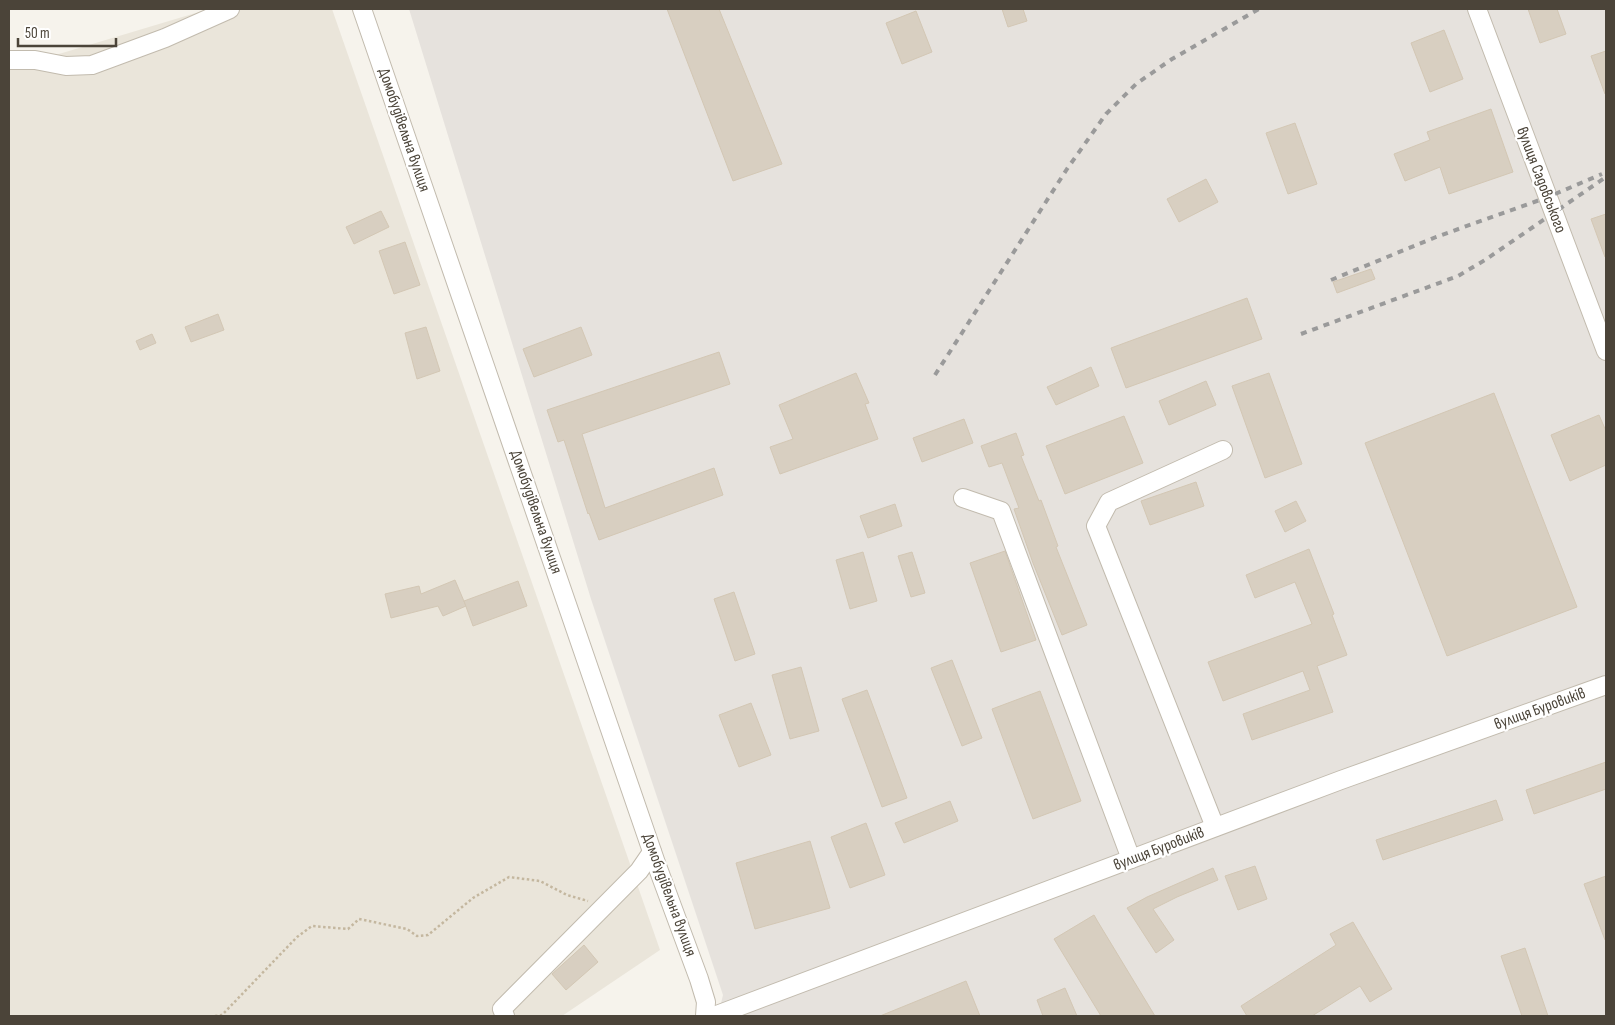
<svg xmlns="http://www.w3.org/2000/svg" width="1615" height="1025" font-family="'Sofia Sans Condensed',sans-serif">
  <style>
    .residential { fill: #eae5da }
    .industrial { fill: #e6e2dd }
    .building { fill: #d8cfc1; stroke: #d3c7b4 }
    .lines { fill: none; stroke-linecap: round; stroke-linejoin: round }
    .minor-casing { stroke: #c2bbae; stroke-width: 20 }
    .path { stroke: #c4b79f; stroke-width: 2.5; stroke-dasharray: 2.5 2.5; stroke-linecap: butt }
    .minor { stroke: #fff; stroke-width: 18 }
    .rail { stroke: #9a9a9a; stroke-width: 4; stroke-dasharray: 6 6; stroke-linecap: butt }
    .labels { text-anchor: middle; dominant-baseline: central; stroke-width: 4.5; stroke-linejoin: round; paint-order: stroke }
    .street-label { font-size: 16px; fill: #4b4439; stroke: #fff }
  </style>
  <rect width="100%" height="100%" fill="#f6f3ec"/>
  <!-- residential -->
  <polygon class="residential" points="209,9 332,9 660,950 562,1016 9,1016 9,69"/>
  <!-- industrial -->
  <polygon class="industrial" points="409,9 1606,9 1606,1016 718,1016 723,995 591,599"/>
  <!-- building -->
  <g class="building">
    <polygon points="667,9 719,9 782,164 733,181"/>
    <polygon points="1002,9 1023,9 1027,21 1008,27"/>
    <polygon points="1528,9 1557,9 1566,34 1540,43"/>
    <polygon points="916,11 932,52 902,64 886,23"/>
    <polygon points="1444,30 1463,79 1430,92 1411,43"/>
    <polygon points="1606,51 1606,94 1605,94 1591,56"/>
    <polygon points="1491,109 1513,172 1449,194 1440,167 1405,181 1394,154 1430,140 1427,132"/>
    <polygon points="1295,123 1317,184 1288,194 1266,133"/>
    <polygon points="1206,179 1218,202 1179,222 1167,199"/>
    <polygon points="381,211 389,227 354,244 346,227"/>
    <polygon points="1606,214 1606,257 1605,257 1591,219"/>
    <polygon points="405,242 420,285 394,294 379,251"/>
    <polygon points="1371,269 1375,279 1337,293 1333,282"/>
    <polygon points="1247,298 1262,339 1126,388 1111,348"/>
    <polygon points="218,314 224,330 191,342 185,327"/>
    <polygon points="426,327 440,371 417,379 405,333"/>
    <polygon points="581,327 592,355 534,377 523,349"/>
    <polygon points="152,334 156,343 140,350 136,341"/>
    <polygon points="719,352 730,384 582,434 605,508 714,468 723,495 599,540 589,513 588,514 564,440 558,442 547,410"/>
    <polygon points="1091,367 1099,386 1056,405 1047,387"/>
    <polygon points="856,373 869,403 865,404 878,439 780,474 770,447 793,439 779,405"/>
    <polygon points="1269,373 1302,464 1265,478 1232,386"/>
    <polygon points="1206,381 1216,405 1169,425 1159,401"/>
    <polygon points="1494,393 1577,607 1447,656 1365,443"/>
    <polygon points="1599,415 1606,431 1606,465 1570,481 1551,435"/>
    <polygon points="1124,416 1143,463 1065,494 1046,446"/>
    <polygon points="964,419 973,443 922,462 913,438"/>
    <polygon points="1016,433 1024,455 1021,456 1039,501 1041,500 1058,546 1056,547 1087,625 1062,635 1033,563 1014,509 1019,508 1002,463 989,467 981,446"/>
    <polygon points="1196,482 1204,506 1150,525 1141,501"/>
    <polygon points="1296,501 1306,521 1285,532 1275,511"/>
    <polygon points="895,504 902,526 868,538 860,516"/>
    <polygon points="1309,549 1334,614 1332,615 1347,655 1317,666 1333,712 1252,740 1243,714 1310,690 1303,671 1223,701 1208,662 1312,624 1295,582 1255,598 1246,575"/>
    <polygon points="1005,551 1036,640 1001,652 970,563"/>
    <polygon points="863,552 877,601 850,609 836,560"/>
    <polygon points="912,552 925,593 911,597 898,556"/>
    <polygon points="455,580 466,606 443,616 438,606 391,618 385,594 419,586 421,594"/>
    <polygon points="518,581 527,606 473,626 464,601"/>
    <polygon points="734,592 755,654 735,661 714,599"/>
    <polygon points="952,660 982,738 962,746 931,668"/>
    <polygon points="801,667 819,731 790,739 772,675"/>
    <polygon points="867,690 907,798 882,807 842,699"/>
    <polygon points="1040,691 1081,801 1033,819 992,709"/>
    <polygon points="751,703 771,755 739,767 719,715"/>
    <polygon points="1606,762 1606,789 1534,814 1526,790"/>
    <polygon points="1496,800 1503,820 1383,860 1376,840"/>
    <polygon points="950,801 958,821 904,843 895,823"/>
    <polygon points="866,823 885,875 850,888 831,837"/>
    <polygon points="810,841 830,908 755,929 736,863"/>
    <polygon points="1255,866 1267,899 1238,910 1225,876"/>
    <polygon points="1213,868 1218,880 1177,897 1153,909 1174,940 1156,953 1127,908 1147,897"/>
    <polygon points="1606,876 1606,940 1605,940 1584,884"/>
    <polygon points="1094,915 1098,922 1155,1016 1101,1016 1054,939"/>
    <polygon points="1353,922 1392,989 1370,1002 1360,986 1312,1016 1247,1016 1241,1006 1336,945 1330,934"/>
    <polygon points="584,945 598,962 566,990 552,974"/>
    <polygon points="1525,948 1548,1016 1522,1016 1501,956"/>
    <polygon points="966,981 980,1016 880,1016"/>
    <polygon points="1065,988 1077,1016 1043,1016 1037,1000"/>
  </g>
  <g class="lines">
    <!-- minor casing -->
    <g class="minor-casing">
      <g id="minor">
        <polyline points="362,9 656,863 699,979 706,1002 705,1016"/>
        <polyline points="1477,9 1606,351"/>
        <polyline points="9,60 35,60 66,66 92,65 165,38 230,9"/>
        <polyline points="963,498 1001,511 1131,859"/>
        <polyline points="1215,827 1096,526 1109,502 1223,450"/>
        <polyline points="505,1016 502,1009 639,871 652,852"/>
        <polyline points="714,1016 1341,780 1606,685"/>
      </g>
    </g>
    <!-- path -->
    <polyline class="path" points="215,1016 222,1015 297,937 312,926 348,929 359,919 407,929 417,936 428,935 473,898 509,877 540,881 567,895 588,901"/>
    <!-- minor -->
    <use href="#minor" class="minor"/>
    <!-- rail -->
    <g class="rail">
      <polyline points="1331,280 1436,237 1548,197 1602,174"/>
      <polyline points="1301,334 1458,276 1485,260 1606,177"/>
      <polyline points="935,375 1067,169 1106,114 1136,84 1172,59 1259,9"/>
    </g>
  </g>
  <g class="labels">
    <!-- street labels -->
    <g class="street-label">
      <text transform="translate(404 130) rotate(71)">Домобудівельна вулиця</text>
      <text transform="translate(1541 180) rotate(69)">вулиця Садовського</text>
      <text transform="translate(536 512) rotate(71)">Домобудівельна вулиця</text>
      <text transform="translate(1540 709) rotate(-20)">вулиця Буровиків</text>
      <text transform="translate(1159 849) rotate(-21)">вулиця Буровиків</text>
      <text transform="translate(669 895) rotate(70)">Домобудівельна вулиця</text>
    </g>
  </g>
  <!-- border -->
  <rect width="1615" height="1025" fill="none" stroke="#4b4439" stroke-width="20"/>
  <!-- scale -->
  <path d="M18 38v8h98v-8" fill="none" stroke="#4b4439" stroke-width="2.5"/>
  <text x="25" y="38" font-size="15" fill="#4b4439" stroke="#ffffff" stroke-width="4" paint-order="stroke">50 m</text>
</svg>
